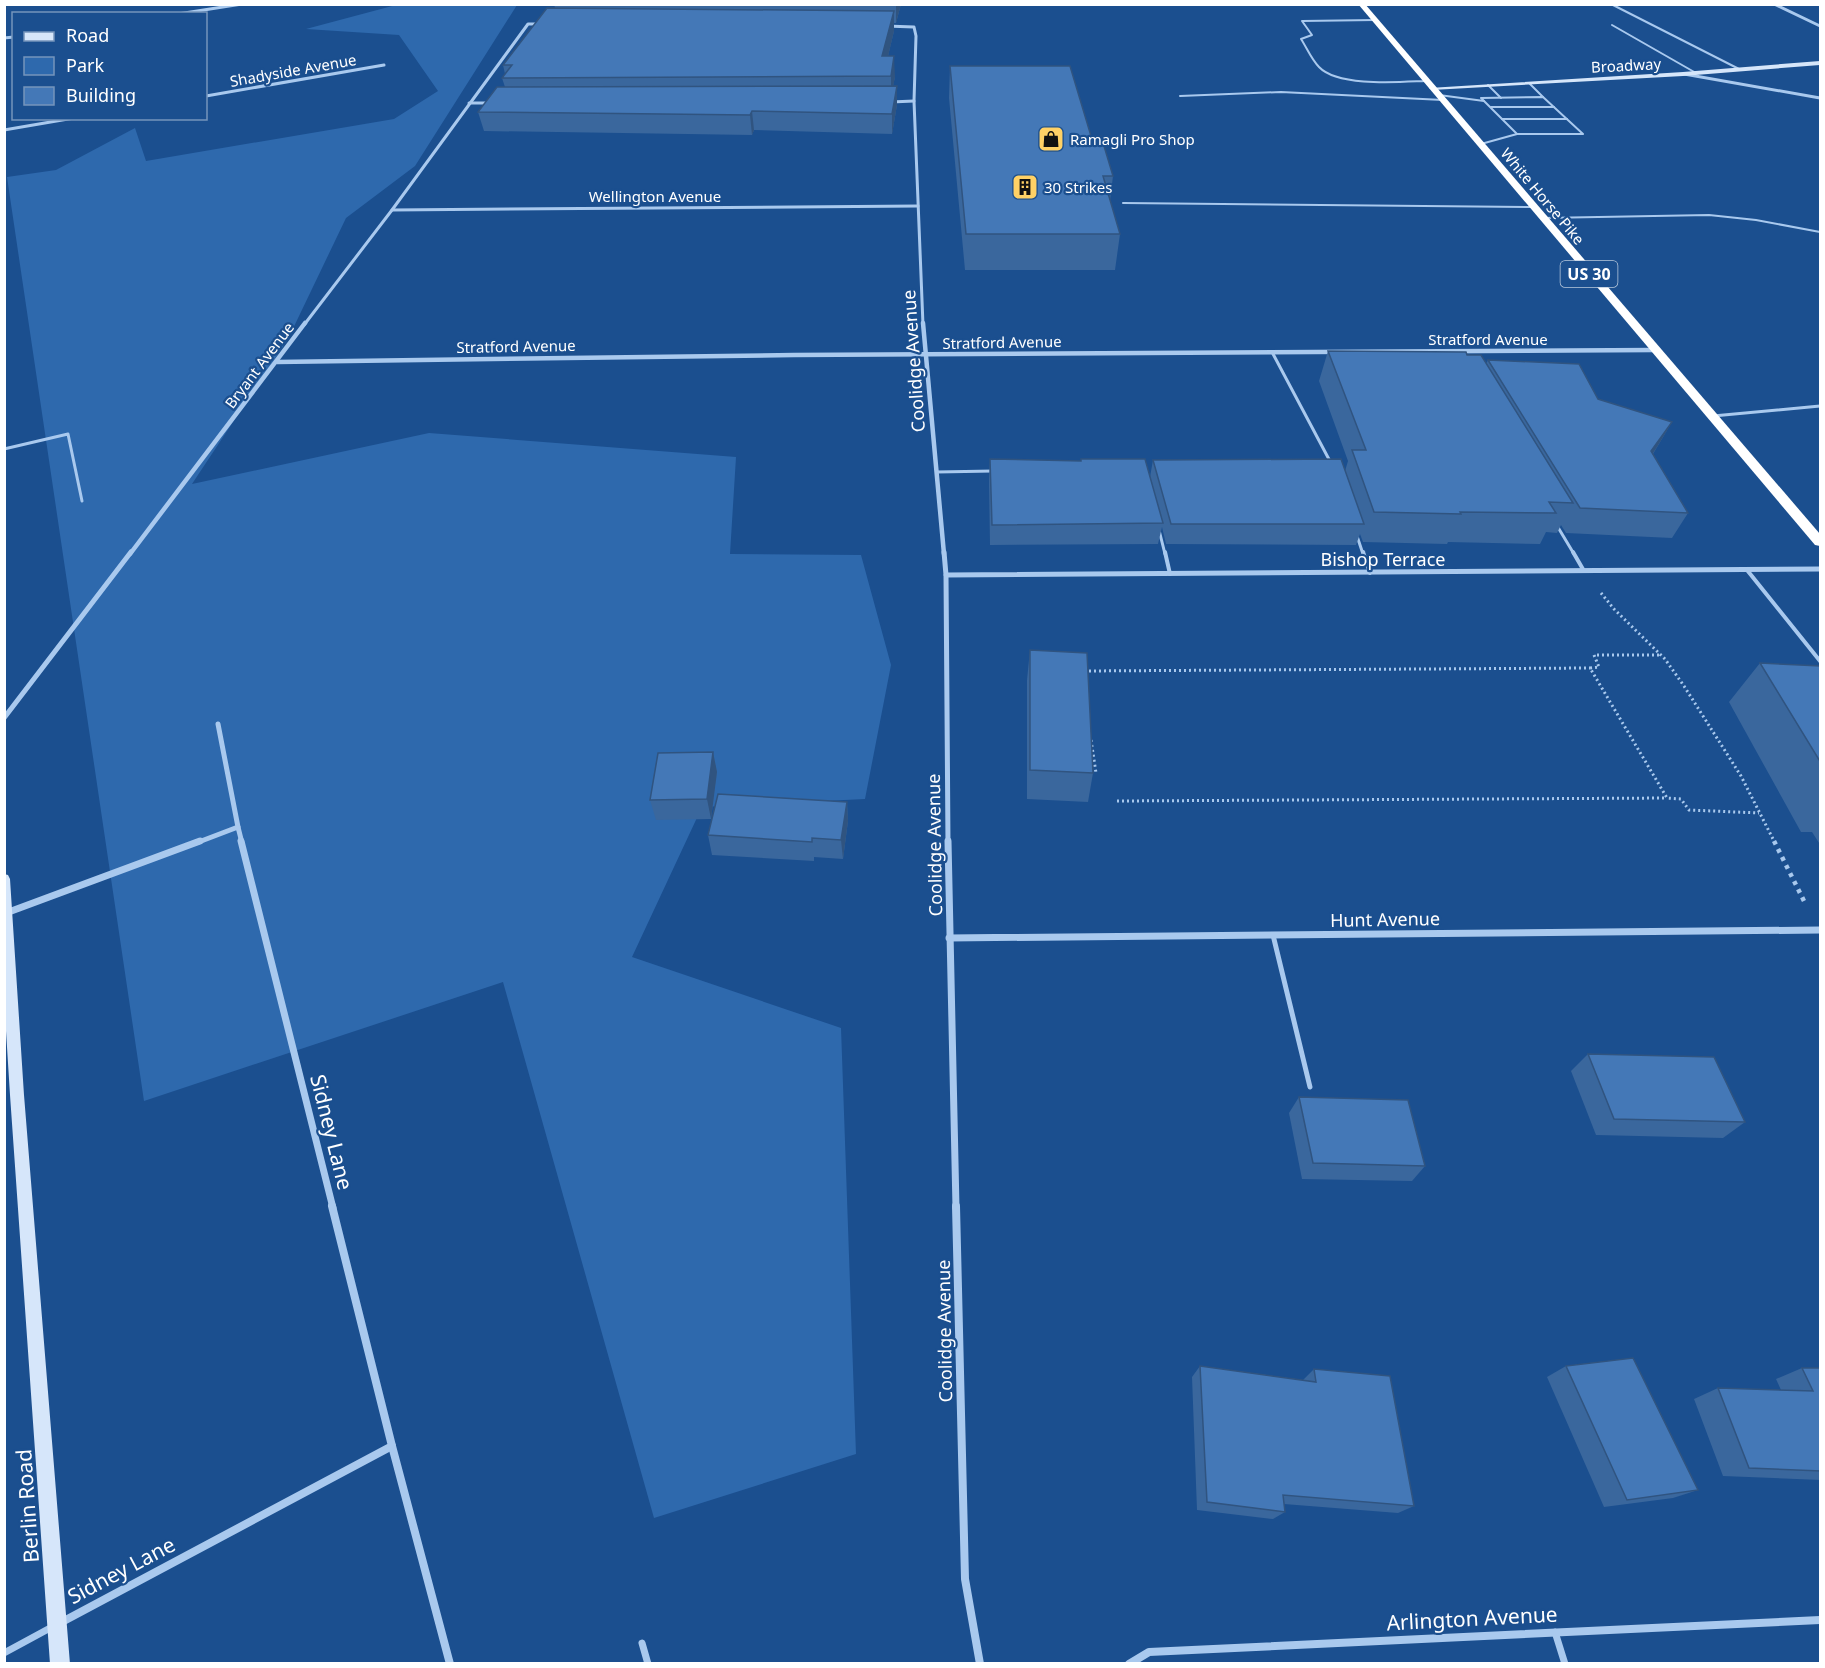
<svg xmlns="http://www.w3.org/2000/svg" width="1825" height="1668" font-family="'Noto Sans',sans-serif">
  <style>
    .green { fill: #2e69ad }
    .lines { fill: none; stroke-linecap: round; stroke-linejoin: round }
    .path-far1 { stroke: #a9c9ee; stroke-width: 3; stroke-dasharray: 2 3; stroke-linecap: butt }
    .path { stroke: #a9c9ee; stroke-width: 4.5; stroke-dasharray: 4 5; stroke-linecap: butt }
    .lane-far4 { stroke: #a9c9ee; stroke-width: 2 }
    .lane-far3 { stroke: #a9c9ee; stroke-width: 3 }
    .lane-far2 { stroke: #a9c9ee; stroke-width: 4 }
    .lane-far1 { stroke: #a9c9ee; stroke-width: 5 }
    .lane { stroke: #a9c9ee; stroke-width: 7 }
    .street-far4 { stroke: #a9c9ee; stroke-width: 3 }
    .street-far3 { stroke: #a9c9ee; stroke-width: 4.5 }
    .street-far2 { stroke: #a9c9ee; stroke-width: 5 }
    .street-far1 { stroke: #a9c9ee; stroke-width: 7 }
    .street { stroke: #a9c9ee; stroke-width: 8 }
    .secondary { fill: #d6e6fa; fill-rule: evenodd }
    .highway { fill: #fff; fill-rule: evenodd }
    .wall { fill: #3a679d }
    .shaded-wall { fill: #305480 }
    .building { fill: #4478b7; stroke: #305480; stroke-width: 1.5 }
    .labels { text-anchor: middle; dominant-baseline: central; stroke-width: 4.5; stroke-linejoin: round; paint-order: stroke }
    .far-street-label { font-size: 15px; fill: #fff; stroke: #1b4f8f }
    .far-poi-label { font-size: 15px; fill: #fff; stroke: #1b4f8f; text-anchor: start }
    .shield { fill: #1b4f8f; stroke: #bbcadd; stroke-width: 1.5 }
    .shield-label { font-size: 16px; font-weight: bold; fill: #fff }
    .street-label { font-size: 18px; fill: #fff; stroke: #1b4f8f }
    .near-street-label { font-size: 21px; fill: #fff; stroke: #1b4f8f }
  </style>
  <rect width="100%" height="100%" fill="#1b4f8f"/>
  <!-- green -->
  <polygon class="green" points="396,5 517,5 415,166 346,218 288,339 192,484 429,433 736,457 730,554 861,555 891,665 865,799 702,807 632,957 841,1028 856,1454 654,1518 503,982 144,1101 7,177 56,170 135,128 146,161 394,119 438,91 399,35 306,29"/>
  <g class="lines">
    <!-- path-far1 -->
    <g class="path-far1">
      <polyline points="1601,593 1614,609 1665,659 1684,686 1741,776 1775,843"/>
      <polyline points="1659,655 1594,655 1599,667 1590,668 1667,798 1681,799 1689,810 1759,813"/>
      <polyline points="1084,671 1590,668"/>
      <polyline points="1091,740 1096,773"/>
      <polyline points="1117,801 1667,798"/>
    </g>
    <!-- path -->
    <polyline class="path" points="1774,841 1806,905"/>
    <!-- lane-far4 -->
    <g class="lane-far4">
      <polyline points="1611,4 1741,70"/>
      <path d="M1375,20L1302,21L1312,35L1301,39C1307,48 1311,59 1319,67C1338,87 1399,82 1425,81"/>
      <polyline points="1612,25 1696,73"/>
      <polyline points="1529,83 1543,97"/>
      <polyline points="1488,85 1501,98"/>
      <polyline points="1439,95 1484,101"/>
      <polyline points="1180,96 1281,92 1443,100"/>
      <polygon points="1543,97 1583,134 1517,134 1481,98"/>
      <polyline points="1491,107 1554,107"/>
      <polyline points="1502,119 1567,119"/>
      <polyline points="1481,144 1517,134"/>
      <polyline points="1123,203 1534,207"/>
      <polyline points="1543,218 1709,215 1756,220 1820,232"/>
    </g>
    <!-- lane-far3 -->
    <g class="lane-far3">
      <polyline points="1272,352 1332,465"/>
      <polyline points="1713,416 1820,406"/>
      <polyline points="4,449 68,434 82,501"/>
      <polyline points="937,472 993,471"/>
      <polyline points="1556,524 1574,554"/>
      <polyline points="1159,530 1165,554"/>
      <polyline points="1356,533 1363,554"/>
    </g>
    <!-- lane-far2 -->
    <g class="lane-far2">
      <polyline points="1165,552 1170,574"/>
      <polyline points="1363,552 1370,573"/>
      <polyline points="1573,552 1584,571"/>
      <polyline points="1747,570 1820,661"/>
    </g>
    <!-- lane-far1 -->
    <polyline class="lane-far1" points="1273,935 1310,1087"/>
    <!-- lane -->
    <g class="lane">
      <polyline points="1555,1632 1565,1664"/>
      <polyline points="642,1643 648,1664"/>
      <polyline points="4,1653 52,1627"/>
    </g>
    <!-- street-far4 -->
    <g class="street-far4">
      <polyline points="1774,4 1820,26"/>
      <polyline points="178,14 242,4"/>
      <polyline points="886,26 914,27 916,36 914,101 923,325"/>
      <polyline points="4,38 14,37"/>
      <polyline points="1684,74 1820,98"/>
      <polyline points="206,96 384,65"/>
      <polyline points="891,102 914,101"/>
      <polyline points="469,103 491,103"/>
      <polyline points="4,130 74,118"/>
      <polyline points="392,210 918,206"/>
      <polyline points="304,325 392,210 528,24 543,24"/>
    </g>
    <!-- street-far3 -->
    <g class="street-far3">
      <polyline points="923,323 944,554"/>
      <polyline points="277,362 794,355 1655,350"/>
      <polyline points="130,554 305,323"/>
    </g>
    <!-- street-far2 -->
    <g class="street-far2">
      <polyline points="944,552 946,575 948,843"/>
      <polyline points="946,575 1820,569"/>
      <polyline points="4,718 131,552"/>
      <polyline points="218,724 238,827"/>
      <polyline points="196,843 238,827 242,843"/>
    </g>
    <!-- street-far1 -->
    <g class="street-far1">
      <polyline points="241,841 333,1208"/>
      <polyline points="948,841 956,1208"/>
      <polyline points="6,913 200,841"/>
      <polyline points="949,938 1820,930"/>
    </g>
    <!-- street -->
    <g class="street">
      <polyline points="956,1206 965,1579 980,1664"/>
      <polyline points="392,1446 450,1664"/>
      <polyline points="60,1623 392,1446 332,1206"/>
      <polyline points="1129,1664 1149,1652 1820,1620"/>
    </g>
    <!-- secondary -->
    <g class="secondary">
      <polygon points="1820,61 1820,65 1683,76 1432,90 1429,88 1683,72"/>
      <polygon points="4,874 8,875 10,879 24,1095 70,1664 50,1664 10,1095 4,999"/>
    </g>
    <!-- highway -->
    <polygon class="highway" points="1358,4 1365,4 1820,534 1820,546 1815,545"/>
  </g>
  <!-- wall -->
  <g class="wall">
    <polygon points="554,4 901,4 896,23 894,23 894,31 888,56 895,77 893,86 897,86 897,105 892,134 754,130 752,135 484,131 478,112 505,87 502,78 505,74 503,65 555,8"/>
    <polygon points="950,66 1091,136 1113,176 1110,201 1120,234 1115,270 965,270 949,98"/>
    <polygon points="1328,351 1467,355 1486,364 1488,360 1598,399 1672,422 1653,454 1688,513 1672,538 1566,533 1561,525 1557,533 1546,532 1540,544 1448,542 1447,544 1363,542 1360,534 1356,545 1166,544 1162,527 1158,544 990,545 989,479 990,459 1150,477 1153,460 1345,471 1348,461 1319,381"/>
    <polygon points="1030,650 1093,773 1088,802 1027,799 1027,680"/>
    <polygon points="1760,663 1821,666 1821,846 1812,832 1801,832 1729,702"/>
    <polygon points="713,752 717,772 711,819 656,820 650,800"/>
    <polygon points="847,802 848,821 843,859 814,857 814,861 712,855 708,835"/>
    <polygon points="1588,1054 1745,1122 1723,1138 1596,1135 1571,1071"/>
    <polygon points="1299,1097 1425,1166 1412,1181 1302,1179 1289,1113"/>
    <polygon points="1200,1366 1303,1380 1314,1369 1414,1506 1398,1513 1284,1504 1285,1512 1273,1519 1197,1510 1192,1377"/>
    <polygon points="1566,1366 1698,1490 1673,1498 1604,1507 1547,1377"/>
    <polygon points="1802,1368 1821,1368 1821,1480 1723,1476 1694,1399 1718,1388 1781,1390 1776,1379"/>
  </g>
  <!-- shaded-wall -->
  <g class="shaded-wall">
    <polygon points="896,4 901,4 896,23"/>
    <polygon points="894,11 894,31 883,77 882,56"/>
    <polygon points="894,56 895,77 891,97 891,76"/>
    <polygon points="897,86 897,105 892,134 892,114"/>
    <polygon points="752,111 754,130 752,135 750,115"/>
    <polygon points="1672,422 1657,447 1637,477 1651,451"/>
    <polygon points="713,752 717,772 711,819 707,799"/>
    <polygon points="847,802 848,821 843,859 841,840"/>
  </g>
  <!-- building -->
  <g class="building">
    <polygon points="547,8 894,11 882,56 894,56 891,76 502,78 512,65 503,65"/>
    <polygon points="950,66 1070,66 1091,136 1101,136 1113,176 1103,176 1120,234 966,234"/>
    <polygon points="897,86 892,114 752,111 750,115 478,112 497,87"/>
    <polygon points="1328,351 1466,352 1467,355 1481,355 1573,503 1549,502 1556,513 1460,512 1461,514 1374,512 1352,450 1366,450"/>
    <polygon points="1488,360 1579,364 1598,399 1672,422 1651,451 1688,513 1580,508"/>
    <polygon points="990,459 1081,461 1081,459 1145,459 1163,523 992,525"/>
    <polygon points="1341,459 1364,524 1171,524 1153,460"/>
    <polygon points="1030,650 1087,653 1093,773 1030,770"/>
    <polygon points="1760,663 1821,666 1821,763"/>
    <polygon points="713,752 707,799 650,800 658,753"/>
    <polygon points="718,794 847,802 841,840 812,838 812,842 708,835"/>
    <polygon points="1588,1054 1714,1057 1745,1122 1614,1119"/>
    <polygon points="1299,1097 1408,1100 1425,1166 1313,1163"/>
    <polygon points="1633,1358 1698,1490 1627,1500 1566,1366"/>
    <polygon points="1200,1366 1316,1382 1314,1369 1390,1376 1414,1506 1283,1495 1285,1512 1207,1502"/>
    <polygon points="1802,1368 1821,1368 1821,1471 1749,1468 1718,1388 1813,1391"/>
  </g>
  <!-- icons -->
  <defs>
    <g id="shop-square" transform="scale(1.35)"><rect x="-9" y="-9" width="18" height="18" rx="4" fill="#ffd166" stroke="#1b4f8f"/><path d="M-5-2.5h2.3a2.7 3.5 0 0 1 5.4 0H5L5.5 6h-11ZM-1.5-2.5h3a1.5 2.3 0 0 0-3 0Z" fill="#111"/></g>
    <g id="building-square" transform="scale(1.35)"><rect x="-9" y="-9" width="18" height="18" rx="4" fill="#ffd166" stroke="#1b4f8f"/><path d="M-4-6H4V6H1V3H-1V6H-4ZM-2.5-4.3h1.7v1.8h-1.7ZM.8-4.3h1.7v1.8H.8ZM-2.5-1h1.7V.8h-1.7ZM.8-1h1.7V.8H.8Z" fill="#111"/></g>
  </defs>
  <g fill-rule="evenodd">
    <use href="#shop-square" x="1051" y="139"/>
    <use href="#building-square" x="1025" y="187"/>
  </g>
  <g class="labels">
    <!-- far-street labels -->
    <g class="far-street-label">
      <text transform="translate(1626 65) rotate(-3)">Broadway</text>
      <text transform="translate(293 70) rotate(-10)">Shadyside Avenue</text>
      <text x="655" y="196">Wellington Avenue</text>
      <text transform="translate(1543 196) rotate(50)">White Horse Pike</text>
      <text x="1488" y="339">Stratford Avenue</text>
      <text transform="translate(1002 342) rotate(-1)">Stratford Avenue</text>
      <text transform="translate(516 346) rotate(-1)">Stratford Avenue</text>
      <text transform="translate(259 365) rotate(-53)">Bryant Avenue</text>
    </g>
    <!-- far-poi labels -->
    <g class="far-poi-label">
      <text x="1070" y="139">Ramagli Pro Shop</text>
      <text x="1044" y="187">30 Strikes</text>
    </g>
    <!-- shield labels -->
    <rect class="shield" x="1560.5" y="261" width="57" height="26" rx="4.5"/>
    <g class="shield-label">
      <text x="1589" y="274">US 30</text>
    </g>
    <!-- street labels -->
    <g class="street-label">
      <text transform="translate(913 361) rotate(-94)">Coolidge Avenue</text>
      <text x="1383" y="559">Bishop Terrace</text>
      <text transform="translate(934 845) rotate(-91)">Coolidge Avenue</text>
      <text transform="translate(1385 919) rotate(-1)">Hunt Avenue</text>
      <text transform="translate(944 1331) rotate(-91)">Coolidge Avenue</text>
    </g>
    <!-- near-street labels -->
    <g class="near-street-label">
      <text transform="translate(332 1132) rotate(76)">Sidney Lane</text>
      <text transform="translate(27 1506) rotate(-94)">Berlin Road</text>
      <text transform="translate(121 1570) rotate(-28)">Sidney Lane</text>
      <text transform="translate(1472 1618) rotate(-3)">Arlington Avenue</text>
    </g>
  </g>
  <!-- border -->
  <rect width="1825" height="1668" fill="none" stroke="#ffffff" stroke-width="12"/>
  <!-- legend -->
  <rect x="12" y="12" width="195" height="108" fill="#1b4f8f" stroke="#7695bc" stroke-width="1.5"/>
  <rect x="24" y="32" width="30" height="9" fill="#d6e6fa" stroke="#7695bc" stroke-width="1.5"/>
  <text x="66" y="42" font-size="18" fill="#ffffff">Road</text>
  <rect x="24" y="57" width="30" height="18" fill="#2e69ad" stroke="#7695bc" stroke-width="1.5"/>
  <text x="66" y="72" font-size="18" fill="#ffffff">Park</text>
  <rect x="24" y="87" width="30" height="18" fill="#4478b7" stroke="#7695bc" stroke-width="1.5"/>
  <text x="66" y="102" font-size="18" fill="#ffffff">Building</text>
</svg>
